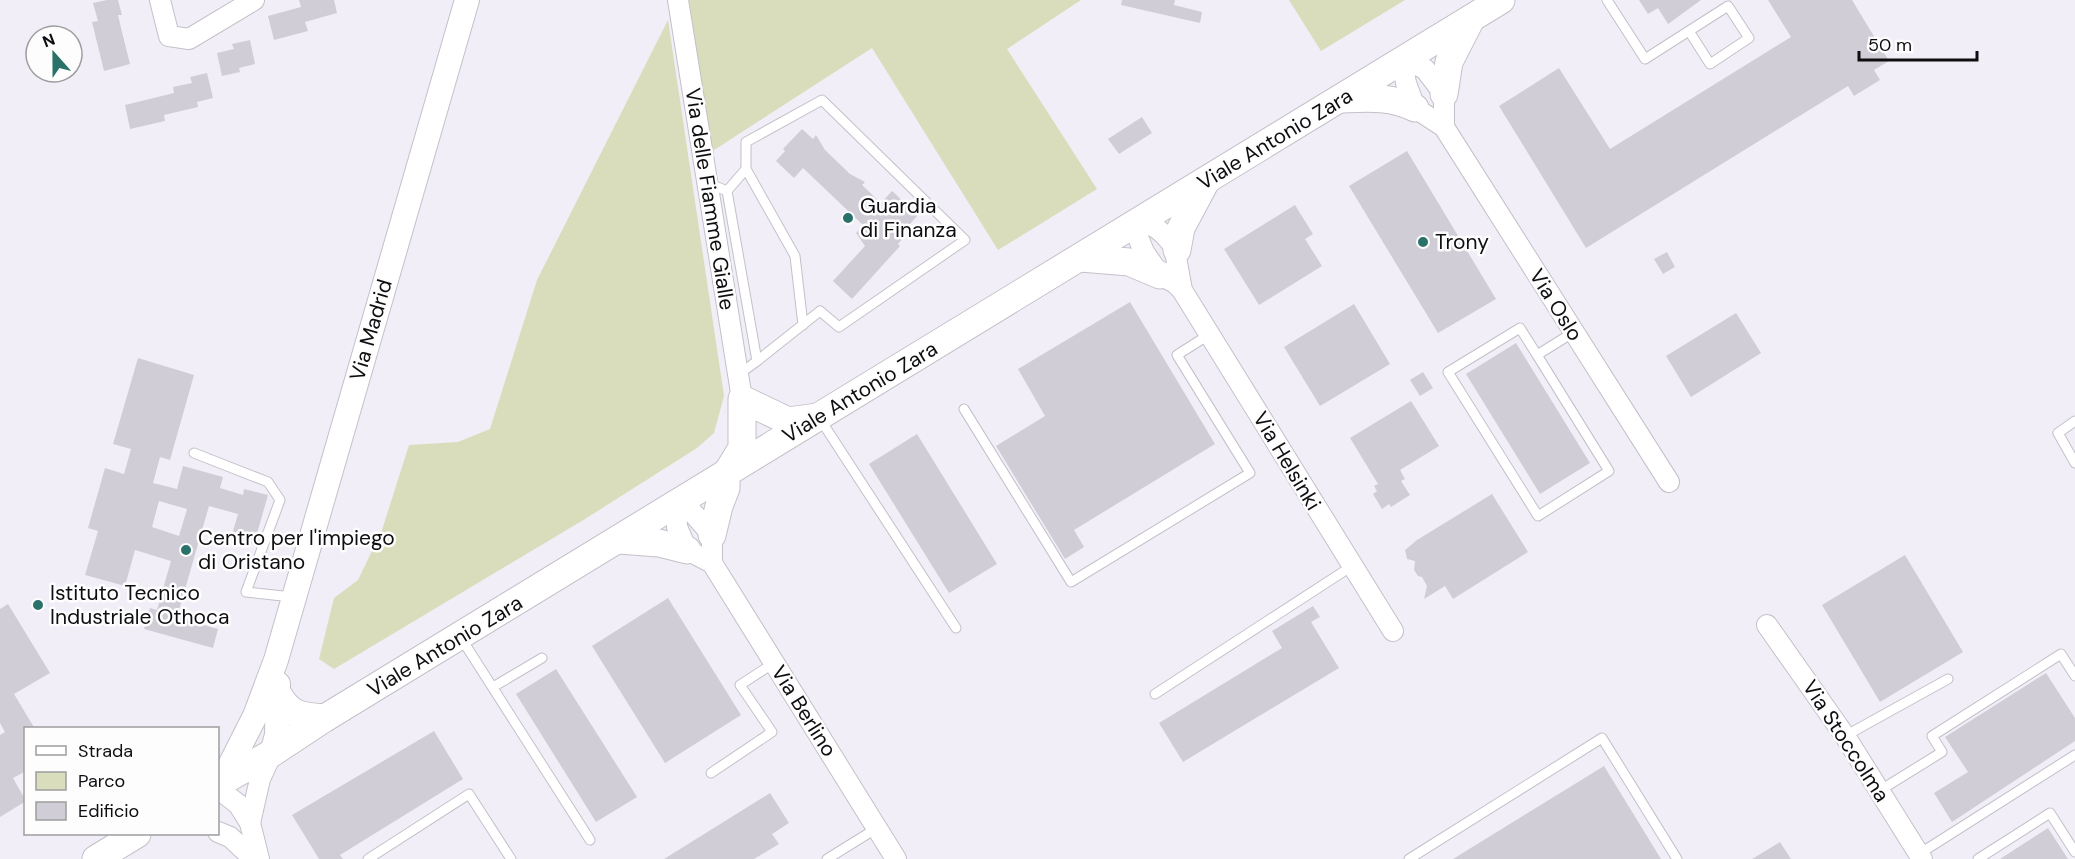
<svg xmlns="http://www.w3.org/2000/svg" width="2075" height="859" font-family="'DM Sans',sans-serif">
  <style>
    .green { fill: #d9ddbb }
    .building { fill: #d1cdd6; fill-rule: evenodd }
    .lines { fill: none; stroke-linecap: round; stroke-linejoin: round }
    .service-casing { stroke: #c4c0c9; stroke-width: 11 }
    .minor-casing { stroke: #c4c0c9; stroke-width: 22 }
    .tertiary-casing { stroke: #c4c0c9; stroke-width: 26 }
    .secondary-casing { stroke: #c4c0c9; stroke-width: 29 }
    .service { stroke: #fff; stroke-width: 9 }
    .minor { stroke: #fff; stroke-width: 20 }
    .tertiary { stroke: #fff; stroke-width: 24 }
    .secondary { stroke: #fff; stroke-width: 27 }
    .poi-dot { fill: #297169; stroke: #fdfdfe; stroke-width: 2 }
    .labels { text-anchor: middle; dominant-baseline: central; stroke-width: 5; stroke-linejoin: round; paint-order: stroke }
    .street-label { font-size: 21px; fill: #0e0d10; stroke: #fdfdfe }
    .poi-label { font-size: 21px; fill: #0e0d10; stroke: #fdfdfe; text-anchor: start }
  </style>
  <rect width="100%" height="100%" fill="#f2eef7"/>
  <!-- green -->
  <g class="green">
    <polygon points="685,0 1081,0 1007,49 1097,189 998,250 872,48 711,152"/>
    <polygon points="1289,0 1405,0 1321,51"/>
    <polygon points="668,20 724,396 714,433 697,448 585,519 334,669 319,659 334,598 358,580 382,530 409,445 458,442 490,429 537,280"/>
  </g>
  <!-- building -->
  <g class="building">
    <polygon points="107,0 118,0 122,15 118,15 122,32 130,64 104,71 92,22 98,21 93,3"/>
    <polygon points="299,0 334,0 337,13 305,22 308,31 274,40 268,16 301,7"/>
    <polygon points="1122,0 1175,0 1174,5 1202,12 1200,23 1121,5"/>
    <polygon points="1639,0 1701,0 1668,24 1658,8 1648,14"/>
    <polygon points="1768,0 1852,0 1889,61 1874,70 1880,80 1854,96 1848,86 1586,248 1499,106 1559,68 1610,149 1791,37"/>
    <polygon points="250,40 255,64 239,68 240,72 222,76 217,53 234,49 232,44"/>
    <polygon points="207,73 213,98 197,102 198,107 164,115 165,121 130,129 125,105 174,93 173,87 192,83 190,77"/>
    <polygon points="1142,117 1152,133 1119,154 1108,139"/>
    <polygon points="802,129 813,139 816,135 825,150 850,174 865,182 862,185 881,203 892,191 918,215 900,235 903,238 898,244 900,246 852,299 833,281 865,246 856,233 863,225 803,168 794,178 776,161 785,151 783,149"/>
    <polygon points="1407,151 1496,299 1438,333 1349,186"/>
    <polygon points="1295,205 1313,234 1305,239 1322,266 1259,305 1224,249"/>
    <polygon points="1667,252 1675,267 1663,274 1654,259"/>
    <polygon points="1130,302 1215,444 1074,530 1084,547 1065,559 996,446 1045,416 1018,369"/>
    <polygon points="1354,304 1390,364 1320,406 1284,347"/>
    <polygon points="1736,313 1761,353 1691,397 1666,356"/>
    <polygon points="1516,343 1590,463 1540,494 1466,374"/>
    <path d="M138,358L194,375L170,460L160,457L153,483L177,489L183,466L223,477L220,488L243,495L244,489L268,495L254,544L231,538L238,514L209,506L177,617L218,629L213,648L144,629L150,608L157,610L171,561L135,550L125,586L85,575L98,531L88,528L105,468L124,474L131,449L113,444ZM159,501L187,509L179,536L152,527Z"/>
    <polygon points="1423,372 1433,388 1420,396 1410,380"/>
    <polygon points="1411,401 1439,446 1400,470 1405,479 1401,481 1410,495 1391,507 1389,504 1382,509 1373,494 1377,491 1374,486 1378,484 1350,438"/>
    <polygon points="917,434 997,564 949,593 869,464"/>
    <polygon points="1492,494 1528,552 1453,599 1445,586 1424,599 1427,586 1422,577 1418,576 1414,570 1415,561 1407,559 1405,550 1417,540"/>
    <polygon points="1905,555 1963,652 1880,702 1822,605"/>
    <polygon points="668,598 741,715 665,763 592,646"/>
    <polygon points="8,604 50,673 14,694 35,729 26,729 26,771 13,778 26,801 0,817 0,735 5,732 0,723 0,609"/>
    <polygon points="1313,606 1320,617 1311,622 1339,668 1183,762 1159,723 1282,648 1272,631"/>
    <polygon points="556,669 637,797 596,822 516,694"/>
    <polygon points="2046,673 2075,718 2075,741 1952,822 1934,793 1968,772 1945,737"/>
    <polygon points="434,731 463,779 340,855 343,859 319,859 292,815"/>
    <polygon points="1604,766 1661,859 1453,859"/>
    <polygon points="770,793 789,823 772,834 779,844 754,859 664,859"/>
    <polygon points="2048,828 2068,859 2000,859"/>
    <polygon points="1780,842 1791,859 1752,859"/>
  </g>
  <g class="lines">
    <!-- service casing -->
    <g class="service-casing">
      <g id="service">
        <polyline points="1607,0 1645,59 1728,6 1749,38 1710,64 1689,31"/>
        <polyline points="708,183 727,191 757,361 738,375"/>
        <polyline points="727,191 746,169"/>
        <polyline points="1537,355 1609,471 1538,516 1448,372 1520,328 1537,355 1574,332"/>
        <polyline points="757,361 820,311 839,327 965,240 822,100 746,142 746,169 795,256 803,325"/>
        <polyline points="964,409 1071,582 1250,473 1177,355 1210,334"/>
        <polyline points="820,419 956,628"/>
        <polyline points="2075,421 2058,433 2075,463"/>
        <polyline points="194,453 268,482 280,500 246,592 292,597"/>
        <polyline points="461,638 590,840"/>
        <polyline points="493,687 542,658"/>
        <polyline points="1155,694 1352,566"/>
        <polyline points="1845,736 1948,679"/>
        <polyline points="711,773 772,732 740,685 774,663"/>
        <polyline points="1879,791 1942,752 1932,736 2061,654 2075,676"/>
        <polyline points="1919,854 2075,755"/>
        <polyline points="368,859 469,794 511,859"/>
        <polyline points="827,859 877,828"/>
        <polyline points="1409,859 1602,738 1677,859"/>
        <polyline points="1978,859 2050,813 2075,852"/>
      </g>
    </g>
    <!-- minor casing -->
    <g class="minor-casing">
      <g id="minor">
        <polyline points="160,0 169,36 189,39 254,0"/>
        <polyline points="678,0 742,399"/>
        <polyline points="1444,127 1444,94 1425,69 1414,64 1402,61 1406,83 1415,108 1444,127 1669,482"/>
        <path d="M1182,290L1176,257L1177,250C1166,236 1158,226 1141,221L1138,237L1144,252L1160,275L1175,283L1182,290L1393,631"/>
        <polyline points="712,563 687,550 677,527 676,505 693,513 712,535 712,563 896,859"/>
        <polyline points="1767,625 1845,736 1922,859"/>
        <polyline points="218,789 238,804 250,823 259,859"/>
        <polyline points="250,823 260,779 272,753"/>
        <polyline points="218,832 230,837 254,859"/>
      </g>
    </g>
    <!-- tertiary casing -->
    <g class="tertiary-casing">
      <g id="tertiary">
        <polyline points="272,753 277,735 278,684"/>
        <polyline points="222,781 255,716 276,660 467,0"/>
      </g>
    </g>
    <!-- secondary casing -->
    <g class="secondary-casing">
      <g id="secondary">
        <polyline points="1444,94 1449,62 1471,19"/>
        <path d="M1342,99C1368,98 1391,96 1415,108"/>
        <polyline points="1177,250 1181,228 1205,183"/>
        <polyline points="1081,258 1129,262 1160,275"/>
        <polyline points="712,535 719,506 726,488 726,474 742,448 742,399 788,421 818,417"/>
        <polyline points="619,540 659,543 687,550"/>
        <path d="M278,694C290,716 301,716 325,718"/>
        <polyline points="218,784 272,753 325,718 1501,0"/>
        <polyline points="96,859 137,834"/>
      </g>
    </g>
    <!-- service -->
    <use href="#service" class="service"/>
    <!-- minor -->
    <use href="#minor" class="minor"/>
    <!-- tertiary -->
    <use href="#tertiary" class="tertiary"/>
    <!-- secondary -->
    <use href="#secondary" class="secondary"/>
  </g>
  <!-- markers -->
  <g class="poi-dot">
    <circle cx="848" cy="218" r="6"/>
    <circle cx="1423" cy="242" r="6"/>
    <circle cx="186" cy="550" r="6"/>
    <circle cx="38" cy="605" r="6"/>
  </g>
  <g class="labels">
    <!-- street labels -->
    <g class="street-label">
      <text transform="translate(1275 139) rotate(-31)">Viale Antonio Zara</text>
      <text transform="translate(710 199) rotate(81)">Via delle Fiamme Gialle</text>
      <text transform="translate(1556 305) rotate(58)">Via Oslo</text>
      <text transform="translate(371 330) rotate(-74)">Via Madrid</text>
      <text transform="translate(860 392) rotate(-31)">Viale Antonio Zara</text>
      <text transform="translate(1287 461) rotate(59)">Via Helsinki</text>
      <text transform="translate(445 646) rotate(-31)">Viale Antonio Zara</text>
      <text transform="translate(804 711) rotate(58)">Via Berlino</text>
      <text transform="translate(1846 741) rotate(57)">Via Stoccolma</text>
    </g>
    <!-- poi labels -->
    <g class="poi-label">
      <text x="860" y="206">Guardia<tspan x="860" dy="24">di Finanza</tspan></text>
      <text x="1435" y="242">Trony</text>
      <text x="198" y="538">Centro per l'impiego<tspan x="198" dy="24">di Oristano</tspan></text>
      <text x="50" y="593">Istituto Tecnico<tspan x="50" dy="24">Industriale Othoca</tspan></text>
    </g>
  </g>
  <!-- legend -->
  <rect x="24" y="727" width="195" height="108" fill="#fdfdfe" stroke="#9d9d9f" stroke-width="1.5"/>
  <rect x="36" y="746" width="30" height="9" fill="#ffffff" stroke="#9d9d9f" stroke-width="1.5"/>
  <text x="78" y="757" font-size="18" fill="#0e0d10">Strada</text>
  <rect x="36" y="772" width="30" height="18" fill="#d9ddbb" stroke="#9d9d9f" stroke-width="1.5"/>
  <text x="78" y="787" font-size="18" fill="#0e0d10">Parco</text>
  <rect x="36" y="802" width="30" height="18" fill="#d1cdd6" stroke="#9d9d9f" stroke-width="1.5"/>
  <text x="78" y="817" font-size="18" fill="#0e0d10">Edificio</text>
  <!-- north arrow -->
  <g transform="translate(54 54) rotate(339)"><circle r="28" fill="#fdfdfe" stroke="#9d9d9f" stroke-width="1.5"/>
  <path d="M0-4.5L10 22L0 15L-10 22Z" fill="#297169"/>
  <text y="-9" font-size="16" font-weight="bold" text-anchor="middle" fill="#0e0d10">N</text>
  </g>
  <!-- scale -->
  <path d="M1859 51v9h118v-9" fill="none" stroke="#0e0d10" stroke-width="3"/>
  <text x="1868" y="51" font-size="18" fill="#0e0d10" stroke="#fdfdfe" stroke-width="4.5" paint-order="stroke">50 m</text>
</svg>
